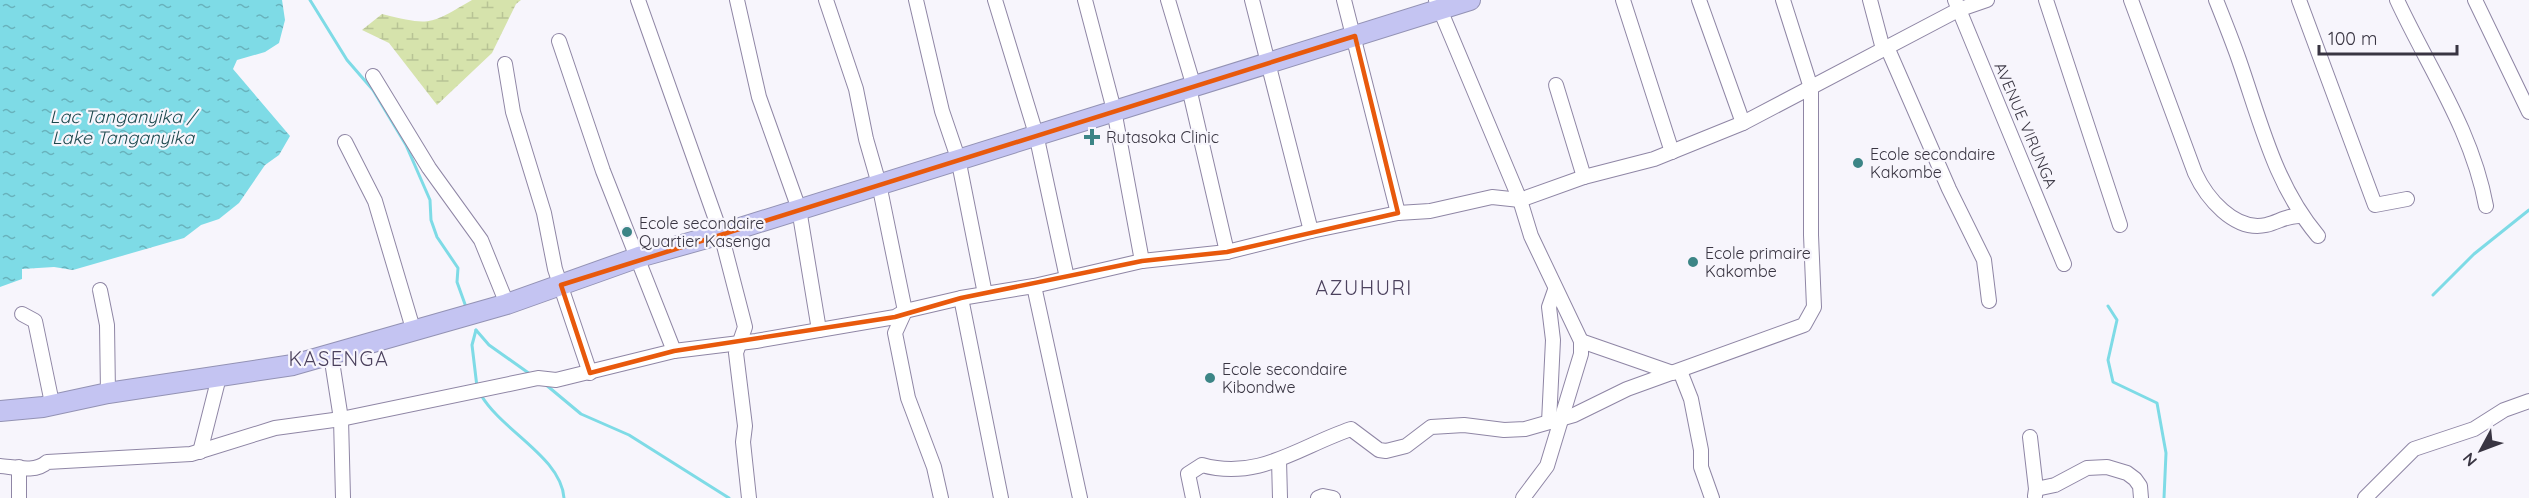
<svg xmlns="http://www.w3.org/2000/svg" width="2529" height="498" font-family="Quicksand,sans-serif">
  <style>
    .wetland { fill: url(#wetland-marsh) }
    .water { fill: url(#water-ripples) }
    .lines { fill: none; stroke-linecap: round; stroke-linejoin: round }
    .stream { stroke: #7edbe6; stroke-width: 3 }
    .minor-casing { stroke: #8f86a5; stroke-width: 16 }
    .highway-casing { stroke: #9392b4; stroke-width: 22 }
    .minor { stroke: #fff; stroke-width: 14 }
    .highway { stroke: #c4c4f2; stroke-width: 20 }
    .marked { fill: none; stroke: #e8590c; stroke-width: 4.5; stroke-linejoin: round }
    .poi-dot { fill: #3c8586; stroke: #f7f5fc; stroke-width: 2 }
    .labels { text-anchor: middle; dominant-baseline: central; stroke-width: 4.5; stroke-linejoin: round; paint-order: stroke }
    .street-label { font-size: 16px; fill: #393542; stroke: #f7f5fc }
    .poi-label { font-size: 16px; fill: #393542; stroke: #f7f5fc; text-anchor: start }
    .water-label { font-size: 18px; font-style: italic; fill: #1d484d; stroke: #f7f5fc }
    .quarter-label { font-size: 20px; letter-spacing: 1.5px; fill: #4b415d; stroke: #f7f5fc }
  </style>
  <defs>
    <pattern id="wetland-marsh" width="20" height="14" patternUnits="userSpaceOnUse" patternTransform="scale(1.5)"><rect width="20" height="14" fill="#d6e3ac"/><path d="M1 5h8M5 5V1M11 12h8M15 12V8" fill="none" stroke="#b8c395"/></pattern>
    <pattern id="water-ripples" width="26" height="14" patternUnits="userSpaceOnUse" patternTransform="scale(1.5)"><rect width="26" height="14" fill="#7edbe6"/><path d="M2 4q2-2 4 0t4 0M15 11q2-2 4 0t4 0" fill="none" stroke="#68b2bc"/></pattern>
  </defs>
  <rect width="100%" height="100%" fill="#f7f5fc"/>
  <!-- wetland -->
  <path class="wetland" d="M472,0H521L516,4L492,53L437,105L389,43L362,30L382,14C431,26 429,25 472,0Z"/>
  <!-- water -->
  <polygon class="water" points="0,0 282,0 285,20 279,43 265,52 237,60 233,69 290,136 279,155 265,165 239,203 219,219 201,225 184,238 73,270 54,267 22,269 22,279 0,287"/>
  <g class="lines">
    <!-- stream -->
    <g class="stream">
      <polyline points="310,0 347,60 373,90 406,145 430,200 431,220 437,237 458,268 457,282 466,307"/>
      <polyline points="2433,295 2474,254 2529,210"/>
      <polyline points="2108,306 2117,320 2108,360 2113,382 2157,403 2166,453 2164,498"/>
      <polyline points="476,330 489,345 530,374"/>
      <polyline points="476,330 472,345 477,387"/>
      <polyline points="545,384 581,414 629,435 729,498"/>
      <path d="M481,395C502,431 561,457 564,498"/>
    </g>
    <!-- minor casing -->
    <g class="minor-casing">
      <g id="minor">
        <polyline points="638,0 721,234 743,319 745,327 736,353 745,426 743,442 749,498"/>
        <polyline points="737,0 759,97 799,209 819,330"/>
        <polyline points="826,0 856,89 866,139 879,184 905,311 895,333 908,398 934,467 941,498"/>
        <polyline points="916,0 942,111 958,158 985,294"/>
        <polyline points="995,0 1036,134 1067,278"/>
        <polyline points="1085,0 1114,110 1142,261"/>
        <polyline points="1168,0 1194,87"/>
        <polyline points="1252,0 1311,231"/>
        <polyline points="1344,0 1398,213"/>
        <polyline points="1436,0 1520,200 1531,236 1581,341 1581,354 1547,466 1523,498"/>
        <polyline points="1623,0 1672,152"/>
        <polyline points="1699,0 1743,123"/>
        <polyline points="1870,0 1883,49"/>
        <polyline points="1955,0 2064,264"/>
        <polyline points="2046,0 2120,225"/>
        <path d="M2131,0L2195,173C2206,197 2234,232 2266,225C2279,222 2287,215 2301,216"/>
        <path d="M2216,0C2224,20 2232,40 2239,60C2261,123 2275,185 2318,236"/>
        <polyline points="2299,0 2375,205 2407,199"/>
        <path d="M2397,0C2429,69 2472,130 2486,206"/>
        <polyline points="2475,0 2529,112"/>
        <polyline points="559,41 603,171 674,351"/>
        <polyline points="1887,47 1949,189 1984,260 1989,301"/>
        <polyline points="505,64 513,112 544,213 555,269 590,373"/>
        <polyline points="373,76 429,168 481,240 507,304"/>
        <polyline points="1556,85 1584,177"/>
        <polyline points="1189,88 1227,252"/>
        <polyline points="345,142 375,201 414,332"/>
        <polyline points="1034,286 1080,498"/>
        <polyline points="100,290 107,325 108,393"/>
        <polyline points="961,298 1001,498"/>
        <polyline points="22,314 35,321 52,403"/>
        <polyline points="1581,341 1673,373"/>
        <polyline points="331,355 341,419 343,498"/>
        <polyline points="1680,371 1691,399 1701,450 1701,467 1712,498"/>
        <polyline points="1549,422 1553,340 1549,307 1555,290"/>
        <polyline points="2030,437 2036,489 2035,496"/>
        <polyline points="200,452 219,377"/>
        <polyline points="1279,460 1280,498"/>
        <path d="M0,466C14,467 36,473 47,462L191,454L275,428L341,419L538,378L556,380L674,351L756,341L895,317L905,311L961,298L1034,286L1142,261L1227,252L1311,231L1398,213L1430,211L1492,197L1520,200L1584,177L1654,159L1743,123L1958,10L1987,0"/>
        <polyline points="19,467 19,498"/>
        <polyline points="2036,489 2055,485 2087,468 2107,467 2127,473 2135,479 2140,486 2141,498"/>
        <path d="M1193,498L1188,474L1202,465C1259,481 1300,446 1351,429L1379,450L1386,451L1406,446L1431,427L1464,425L1504,430L1525,429L1574,415L1627,389L1804,325L1814,307L1811,235V88L1783,0"/>
        <polyline points="1318,498 1323,496 1333,498"/>
        <polyline points="2365,498 2414,449 2474,429 2504,410 2529,401"/>
      </g>
    </g>
    <!-- highway casing -->
    <g class="highway-casing">
      <polyline id="highway" points="0,411 43,407 108,393 293,365 507,304 639,257 721,234 1470,0"/>
    </g>
    <!-- minor -->
    <use href="#minor" class="minor"/>
    <!-- highway -->
    <use href="#highway" class="highway"/>
  </g>
  <!-- marked area -->
  <path class="marked" d="M1355,36L1398,213L1227,252L1142,261L961,298L895,317L674,351L590,373L561,285Z"/>
  <!-- markers -->
  <g class="poi-dot">
    <path d="M1089 128h6v6h6v6h-6v6h-6v-6h-6v-6h6z"/>
    <circle cx="1858" cy="163" r="6"/>
    <circle cx="627" cy="232" r="6"/>
    <circle cx="1693" cy="262" r="6"/>
    <circle cx="1210" cy="378" r="6"/>
  </g>
  <g class="labels">
    <!-- street labels -->
    <g class="street-label">
      <text transform="translate(2026 125) rotate(67)">AVENUE VIRUNGA</text>
    </g>
    <!-- poi labels -->
    <g class="poi-label">
      <text x="1106" y="137">Rutasoka Clinic</text>
      <text x="1870" y="154">Ecole secondaire<tspan x="1870" dy="18">Kakombe</tspan></text>
      <text x="639" y="223">Ecole secondaire<tspan x="639" dy="18">Quartier Kasenga</tspan></text>
      <text x="1705" y="253">Ecole primaire<tspan x="1705" dy="18">Kakombe</tspan></text>
      <text x="1222" y="369">Ecole secondaire<tspan x="1222" dy="18">Kibondwe</tspan></text>
    </g>
    <!-- water labels -->
    <g class="water-label">
      <text x="123" y="116">Lac Tanganyika /<tspan x="123" dy="21">Lake Tanganyika</tspan></text>
    </g>
    <!-- quarter labels -->
    <g class="quarter-label">
      <text x="1364" y="287">AZUHURI</text>
      <text x="339" y="358">KASENGA</text>
    </g>
  </g>
  <!-- north arrow -->
  <g transform="translate(2481 450) rotate(229)" stroke="#f7f5fc" stroke-width="4.5" paint-order="stroke">
  <path d="M0-4.5L10 22L0 15L-10 22Z" fill="#393542"/>
  <text y="-9" font-size="16" font-weight="bold" text-anchor="middle" fill="#393542">N</text>
  </g>
  <!-- scale -->
  <path d="M2319 45v9h138v-9" fill="none" stroke="#393542" stroke-width="3"/>
  <text x="2328" y="45" font-size="18" fill="#393542" stroke="#f7f5fc" stroke-width="4.5" paint-order="stroke">100 m</text>
</svg>
